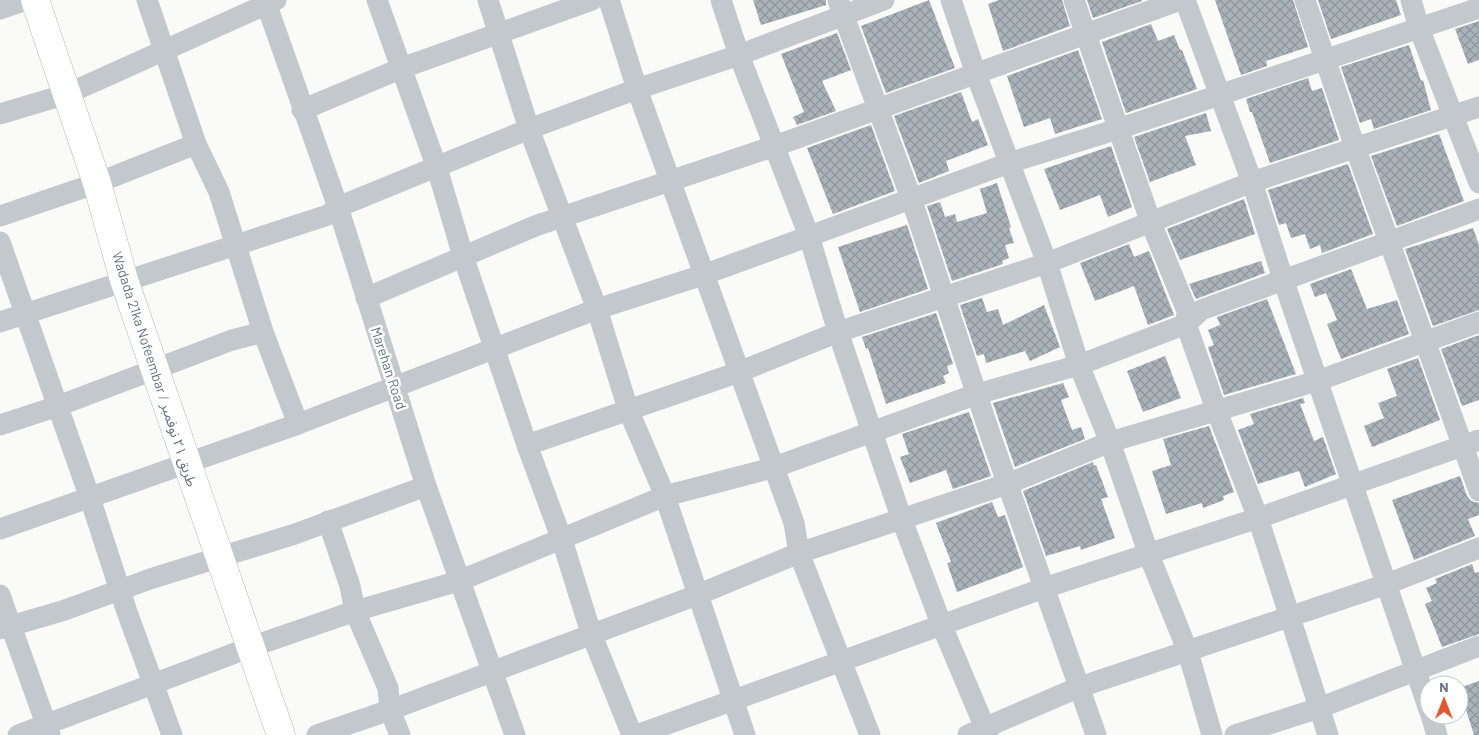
<svg xmlns="http://www.w3.org/2000/svg" width="1479" height="735" font-family="Barlow,'Noto Sans Arabic',sans-serif">
  <style>
    .building { fill: url(#building-cross-hatch) }
    .lines { fill: none; stroke-linecap: round; stroke-linejoin: round }
    .secondary-casing { stroke: #b3babf; stroke-width: 29 }
    .street { stroke: #c3c8cc; stroke-width: 21 }
    .secondary { stroke: #fff; stroke-width: 28 }
    .labels { text-anchor: middle; dominant-baseline: central; stroke-width: 5; stroke-linejoin: round; paint-order: stroke }
    .street-label { font-size: 14px; fill: #657683; stroke: #fff }
  </style>
  <defs>
    <pattern id="building-cross-hatch" width="8" height="8" patternUnits="userSpaceOnUse" patternTransform="scale(1.25)"><rect width="8" height="8" fill="#aab3b9"/><path d="M0 0l8 8M0 8l8-8" fill="none" stroke="#8e969c"/></pattern>
  </defs>
  <rect width="100%" height="100%" fill="#fafaf8"/>
  <!-- building -->
  <g class="building">
    <polygon points="753,0 826,0 826,5 761,25"/>
    <polygon points="929,0 955,68 886,93 861,26"/>
    <polygon points="999,0 1062,0 1070,26 1003,51 988,4"/>
    <polygon points="1087,0 1141,0 1142,1 1093,18"/>
    <polygon points="1215,0 1293,0 1308,47 1266,61 1267,66 1241,75"/>
    <polygon points="1318,0 1396,0 1401,15 1331,39"/>
    <polygon points="1479,21 1479,60 1468,64 1455,29"/>
    <polygon points="1151,24 1158,41 1174,35 1180,50 1182,50 1197,89 1126,113 1102,42"/>
    <polygon points="837,33 851,70 822,81 836,111 797,125 793,117 804,112 781,54"/>
    <polygon points="1409,45 1421,81 1423,80 1431,110 1374,129 1371,119 1360,123 1341,67"/>
    <polygon points="1078,50 1102,119 1055,134 1050,118 1024,127 1007,76"/>
    <polygon points="1308,78 1312,91 1322,88 1339,140 1270,163 1252,112 1250,112 1246,99"/>
    <polygon points="961,92 972,122 978,119 988,145 946,161 949,171 919,183 894,116"/>
    <polygon points="1206,113 1211,131 1185,136 1196,165 1150,182 1134,137"/>
    <polygon points="871,125 895,191 833,214 807,148"/>
    <polygon points="1439,134 1464,201 1397,226 1371,156"/>
    <polygon points="1111,146 1132,207 1108,217 1100,195 1060,210 1044,169"/>
    <polygon points="1348,164 1373,234 1322,253 1320,245 1310,249 1305,234 1291,238 1286,223 1279,225 1268,190"/>
    <polygon points="997,183 1011,227 1009,228 1014,243 1005,245 1009,258 1002,261 1003,264 952,281 927,206 940,202 945,217 955,214 957,222 987,213 980,189"/>
    <polygon points="1244,199 1255,234 1180,260 1167,229"/>
    <polygon points="907,225 928,289 860,312 838,247"/>
    <polygon points="1473,228 1479,245 1479,310 1433,326 1405,249"/>
    <polygon points="1129,244 1134,257 1149,251 1174,315 1148,325 1134,286 1095,301 1080,263"/>
    <polygon points="1261,261 1265,273 1196,299 1189,284"/>
    <polygon points="1351,269 1367,309 1397,300 1409,334 1341,359 1327,324 1337,320 1326,293 1315,297 1310,284"/>
    <polygon points="982,298 987,312 998,309 1003,325 1044,305 1060,347 1030,361 1025,351 986,363 984,354 977,356 960,305"/>
    <polygon points="1267,299 1296,374 1224,395 1208,347 1214,345 1208,330 1220,325 1217,317"/>
    <polygon points="936,313 953,364 947,366 949,373 943,376 946,383 886,404 868,348 866,349 862,337"/>
    <polygon points="1479,335 1479,400 1462,406 1441,349"/>
    <polygon points="1165,356 1181,398 1143,412 1127,371"/>
    <polygon points="1418,358 1440,420 1372,447 1364,426 1384,418 1378,403 1397,396 1387,369"/>
    <polygon points="1063,383 1069,397 1061,400 1072,430 1081,427 1085,439 1015,467 993,403"/>
    <polygon points="1303,398 1305,403 1300,404 1314,441 1323,437 1336,474 1305,487 1299,471 1258,484 1238,430 1254,424 1250,414"/>
    <polygon points="969,412 991,476 953,489 946,470 910,483 900,457 909,454 902,434"/>
    <polygon points="1209,426 1234,492 1223,496 1224,500 1203,508 1202,503 1166,514 1152,471 1171,465 1163,439"/>
    <polygon points="1093,462 1094,466 1096,465 1108,497 1101,499 1115,538 1081,550 1080,546 1046,556 1023,491"/>
    <polygon points="1460,476 1467,496 1471,501 1479,503 1479,515 1468,519 1475,536 1414,560 1392,500"/>
    <polygon points="992,502 998,517 1005,515 1023,567 957,592 947,563 951,562 936,523"/>
    <polygon points="1472,564 1475,573 1479,572 1479,634 1442,647 1425,604 1432,601 1426,588 1437,583 1435,579"/>
    <polygon points="1479,681 1479,735 1474,735 1459,688"/>
  </g>
  <g class="lines">
    <!-- secondary casing -->
    <g class="secondary-casing">
      <polyline id="secondary" points="35,0 97,183 124,280 281,735"/>
    </g>
    <!-- street -->
    <g class="street">
      <polyline points="147,0 196,144 219,192 263,332 298,424"/>
      <polyline points="265,0 338,207 426,486 515,735"/>
      <polyline points="377,0 437,168 463,256 527,445 562,540 591,633 632,735"/>
      <polyline points="488,0 529,129 597,309 628,409 665,496 745,735"/>
      <polyline points="609,0 637,89 794,523 799,553 870,735"/>
      <polyline points="721,0 739,55 809,236 838,332 902,520 942,626 988,735"/>
      <polyline points="838,0 911,198 991,437 1096,735"/>
      <polyline points="951,0 976,74 1047,263 1079,365 1110,442 1149,555 1188,652 1212,735"/>
      <polyline points="1074,0 1151,223 1187,311 1186,324 1216,409 1258,518 1328,735"/>
      <polyline points="1185,0 1252,182 1283,279 1429,710"/>
      <polyline points="1305,0 1355,147 1479,491"/>
      <polyline points="1411,0 1419,28 1479,183"/>
      <polyline points="0,9 26,0"/>
      <polyline points="302,110 402,68 592,0"/>
      <polyline points="0,114 67,94 276,0"/>
      <polyline points="0,216 97,183 196,144"/>
      <polyline points="0,242 90,498 127,612 172,735"/>
      <polyline points="366,298 535,226 775,146 1180,0"/>
      <polyline points="0,322 328,215 338,207 529,129 637,89 739,55 884,0"/>
      <polyline points="0,425 58,406 232,340 263,332"/>
      <polyline points="527,445 739,372 838,332 1047,263 1252,182 1479,107"/>
      <polyline points="328,521 350,586 355,611 388,688 390,710 400,735"/>
      <polyline points="0,529 298,424 597,309 703,275 1009,163 1118,129 1479,8"/>
      <polyline points="0,595 50,735"/>
      <polyline points="0,629 62,611 150,579 295,534 426,486"/>
      <polyline points="1431,715 1437,735"/>
      <polyline points="18,735 251,647 355,611 459,581 665,496 772,468 977,394 1079,365 1186,324 1201,310 1479,209"/>
      <polyline points="317,735 390,710 697,595 799,553 1007,484 1110,442 1317,381 1479,322"/>
      <polyline points="637,735 1044,588 1258,518 1479,440"/>
      <polyline points="968,735 1077,688 1387,584 1479,548"/>
      <polyline points="1235,735 1319,708 1479,646"/>
    </g>
    <!-- secondary -->
    <use href="#secondary" class="secondary"/>
  </g>
  <g class="labels">
    <!-- street labels -->
    <g class="street-label">
      <text transform="translate(389 368) rotate(72)">Marehan Road</text>
      <text transform="translate(155 369) rotate(72)">Wadada 21ka Nofeembar / طريق ٢١ نوفمبر</text>
    </g>
  </g>
  <!-- north arrow -->
  <g transform="translate(1444 700)"><circle r="24" fill="#ffffff" stroke="#c1c8cd"/>
  <path d="M0-4L9 19L0 12L-9 19Z" fill="#e4572e"/>
  <text y="-8" font-size="14" font-weight="bold" text-anchor="middle" fill="#657683">N</text>
  </g>
</svg>
